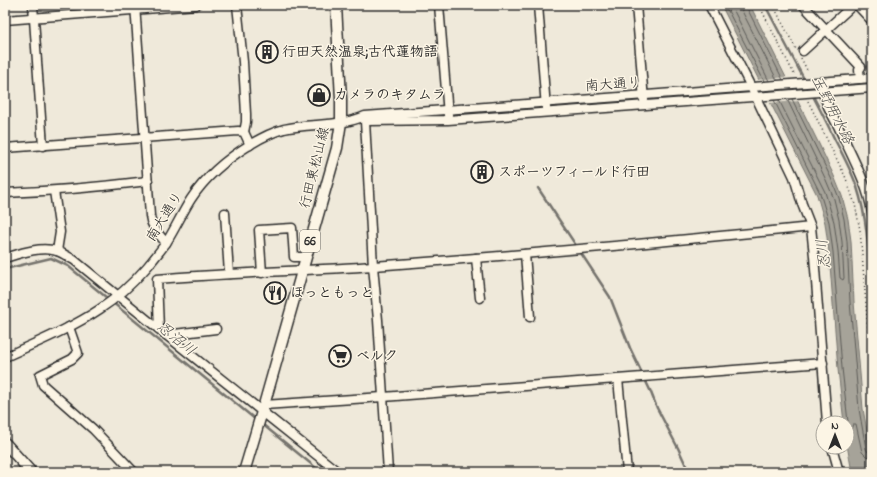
<svg xmlns="http://www.w3.org/2000/svg" width="877" height="477" font-family="'Indie Flower','Klee One',sans-serif">
  <style>
    .water { fill: #a6a399; stroke: #75736d }
    .pier { fill: #efe9da }
    .lines { fill: none; stroke-linecap: round; stroke-linejoin: round }
    .shore { stroke: #5c5b57; stroke-width: 1 }
    .stream { stroke: #75736d; stroke-width: 2.5 }
    .minor-casing { stroke: #2b2b2b; stroke-width: 11 }
    .major-casing { stroke: #2b2b2b; stroke-width: 13 }
    .path { stroke: #2b2b2b; stroke-width: 1.5; stroke-dasharray: 1 3; stroke-linecap: butt }
    .minor { stroke: #fcf5e5; stroke-width: 8 }
    .major { stroke: #fcf5e5; stroke-width: 10 }
    .labels { text-anchor: middle; dominant-baseline: central; stroke-width: 3; stroke-linejoin: round; paint-order: stroke }
    .shield { fill: #fcf5e5; stroke: #6a6863; stroke-width: 1 }
    .shield-label { font-size: 13px; font-weight: bold; fill: #2b2b2b }
    .poi-label { font-size: 14px; font-weight: bold; fill: #2b2b2b; stroke: #fcf5e5; text-anchor: start }
    .street-label { font-size: 14px; fill: #2b2b2b; stroke: #fcf5e5 }
    .water-label { font-size: 15px; font-style: italic; fill: #565552; stroke: #fcf5e5 }
  </style>
  <rect width="100%" height="100%" fill="#efe9da"/>
  <filter id="ink" filterUnits="userSpaceOnUse"><feTurbulence type="fractalNoise" baseFrequency=".025" numOctaves="2"/><feDisplacementMap in="SourceGraphic" scale="8" xChannelSelector="R" yChannelSelector="G"/><feConvolveMatrix kernelMatrix="1 2 1 2 8 2 1 2 1" color-interpolation-filters="sRGB"/></filter>
  <g filter="url(#ink)">
    <!-- water -->
    <polygon class="water" points="721,5 750,5 819,144 834,176 842,196 848,219 851,241 854,302 863,409 872,458 872,472 852,472 847,445 847,423 844,423 838,369 829,252 825,223 817,195"/>
    <!-- pier -->
    <polygon class="pier" points="788,77 800,101 768,103 757,80"/>
    <g class="lines">
      <!-- shore -->
      <g class="shore">
        <polyline points="725,5 764,81"/>
        <polyline points="731,5 769,81"/>
        <polyline points="741,5 742,11 777,80"/>
        <polyline points="746,5 747,8 783,80"/>
        <polyline points="792,99 831,178 839,198 844,219 847,241 850,302 859,409 866,449 868,452 872,453"/>
        <polyline points="774,100 820,193 829,222 833,252 842,368 848,422 847,425"/>
        <polyline points="779,100 825,192 834,222 838,251 840,278 843,280 844,278 842,242 839,220 834,199 826,180 787,99"/>
        <polyline points="847,431 851,429 853,424 856,424 862,452 866,456 872,458"/>
      </g>
      <!-- stream -->
      <g class="stream">
        <polyline points="765,5 805,81"/>
        <path d="M807,85C817,103 826,121 835,140C843,155 851,170 857,187C869,224 869,263 872,301"/>
        <polyline points="538,188 610,297 630,348 650,390 657,408 678,448 689,472"/>
        <polyline points="5,269 51,258 68,266 256,420"/>
        <polyline points="262,424 321,472"/>
      </g>
      <!-- minor casing -->
      <g class="minor-casing">
        <g id="minor">
          <polyline points="33,5 43,146"/>
          <path d="M135,5L147,172L150,216C151,227 159,234 166,243"/>
          <polyline points="237,5 243,62 246,114 246,122 244,132"/>
          <polyline points="439,5 448,115"/>
          <polyline points="538,5 546,108"/>
          <polyline points="636,5 644,100"/>
          <polyline points="709,5 751,87 794,177 802,204 811,227 814,256 827,423"/>
          <polyline points="803,5 861,67 859,70 860,79"/>
          <polyline points="857,5 872,21"/>
          <polyline points="5,20 196,5"/>
          <polyline points="803,51 853,5"/>
          <path d="M822,86C824,101 831,113 838,126C850,153 868,184 872,213"/>
          <polyline points="365,121 373,266 378,320 388,472"/>
          <polyline points="366,121 448,120 872,88"/>
          <polyline points="5,148 238,131 244,132 250,145"/>
          <polyline points="54,191 60,232 57,251"/>
          <path d="M5,193C54,191 100,187 148,181"/>
          <polyline points="225,213 229,274"/>
          <polyline points="525,254 530,317"/>
          <path d="M5,258C21,253 40,246 57,251C63,253 68,257 74,260L166,335L338,472"/>
          <polyline points="476,258 480,298"/>
          <polyline points="262,273 259,230 292,228 294,257 306,257"/>
          <polyline points="69,327 78,353 72,359 40,375 43,385 93,429 134,472"/>
          <path d="M159,329L157,279C229,273 302,271 374,266C520,255 666,242 811,227"/>
          <polyline points="166,335 216,329"/>
          <path d="M5,357C37,342 70,329 100,309C117,298 133,283 147,267C153,260 160,251 166,243C175,229 182,213 191,199C206,176 228,158 251,144C261,138 273,132 284,129C310,123 340,127 365,116L872,78"/>
          <polyline points="618,379 627,472"/>
          <polyline points="264,405 383,397 823,363"/>
          <polyline points="832,447 839,472"/>
        </g>
      </g>
      <!-- major casing -->
      <g class="major-casing">
        <g id="major">
          <polyline points="5,443 31,472"/>
          <polyline points="244,472 264,405 337,148 341,122 341,99 336,5"/>
        </g>
      </g>
      <!-- path -->
      <g class="path">
        <polyline points="759,5 795,76"/>
        <polyline points="773,5 796,49"/>
        <polyline points="801,58 808,72"/>
        <polyline points="808,101 845,176 855,204 860,230 872,378"/>
      </g>
      <!-- minor -->
      <use href="#minor" class="minor"/>
      <!-- major -->
      <use href="#major" class="major"/>
    </g>
  </g>
  <!-- icons -->
  <defs>
    <g id="building-ring" transform="scale(1.15)"><circle r="9.5" fill="#fcf5e5" stroke="#2b2b2b" stroke-width="1.5"/><path d="M-4-6H4V6H1V3H-1V6H-4ZM-2.5-4.3h1.7v1.8h-1.7ZM.8-4.3h1.7v1.8H.8ZM-2.5-1h1.7V.8h-1.7ZM.8-1h1.7V.8H.8Z" fill="#2b2b2b"/></g>
    <g id="shop-ring" transform="scale(1.15)"><circle r="9.5" fill="#fcf5e5" stroke="#2b2b2b" stroke-width="1.5"/><path d="M-5-2.5h2.3a2.7 3.5 0 0 1 5.4 0H5L5.5 6h-11ZM-1.5-2.5h3a1.5 2.3 0 0 0-3 0Z" fill="#2b2b2b"/></g>
    <g id="restaurant-ring" transform="scale(1.15)"><circle r="9.5" fill="#fcf5e5" stroke="#2b2b2b" stroke-width="1.5"/><path d="M-5-6h1v4h1v-4h1v4h1v-4h1v5L-1.5 .5V6h-2V.5L-5-1ZM5-6V6H3V1.5H1.5Q1.5-4 5-6Z" fill="#2b2b2b"/></g>
    <g id="supermarket-ring" transform="scale(1.15)"><circle r="9.5" fill="#fcf5e5" stroke="#2b2b2b" stroke-width="1.5"/><path d="M-6-5.5h2.5l.6 2H6L4.5 2H-2.5L-4.4-4H-6ZM-1.5 3.2a1.3 1.3 0 1 0 .1 0ZM3 3.2a1.3 1.3 0 1 0 .1 0Z" fill="#2b2b2b"/></g>
  </defs>
  <g fill-rule="evenodd">
    <use href="#building-ring" x="267" y="52"/>
    <use href="#shop-ring" x="319" y="95"/>
    <use href="#building-ring" x="482" y="172"/>
    <use href="#restaurant-ring" x="275" y="293"/>
    <use href="#supermarket-ring" x="340" y="356"/>
  </g>
  <g class="labels">
    <!-- shield labels -->
    <rect class="shield" x="300" y="230" width="20" height="22" rx="3"/>
    <g class="shield-label">
      <text x="310" y="241">66</text>
    </g>
    <!-- poi labels -->
    <g class="poi-label">
      <text x="282" y="52">行田天然温泉;古代蓮物語</text>
      <text x="334" y="95">カメラのキタムラ</text>
      <text x="498" y="172">スポーツフィールド行田</text>
      <text x="290" y="293">ほっともっと</text>
      <text x="356" y="356">ベルク</text>
    </g>
    <!-- street labels -->
    <g class="street-label">
      <text transform="translate(613 85) rotate(-4)">南大通り</text>
      <text transform="translate(315 168) rotate(-76)">行田東松山線</text>
      <text transform="translate(165 217) rotate(-58)">南大通り</text>
    </g>
    <!-- water labels -->
    <g class="water-label">
      <text transform="translate(832 110) rotate(63)">玉野用水路</text>
      <text transform="translate(824 254) rotate(-97)">忍川</text>
      <text transform="translate(176 339) rotate(39)">忍沼川</text>
    </g>
  </g>
  <!-- margin -->
  <rect width="877" height="477" fill="none" stroke="#fcf5e5" stroke-width="20"/>
  <rect x="10" y="10" width="857" height="457" fill="none" stroke="#2b2b2b" stroke-width="1.5" filter="url(#ink)"/>
  <!-- north arrow -->
  <g transform="translate(835 435)"><circle r="19" fill="#fcf5e5" stroke="#a8a49b"/>
  <path d="M0-3L7 15L0 10L-7 15Z" fill="#2b2b2b"/>
  <text y="-6" font-size="11" font-weight="bold" text-anchor="middle" fill="#2b2b2b">N</text>
  </g>
</svg>
